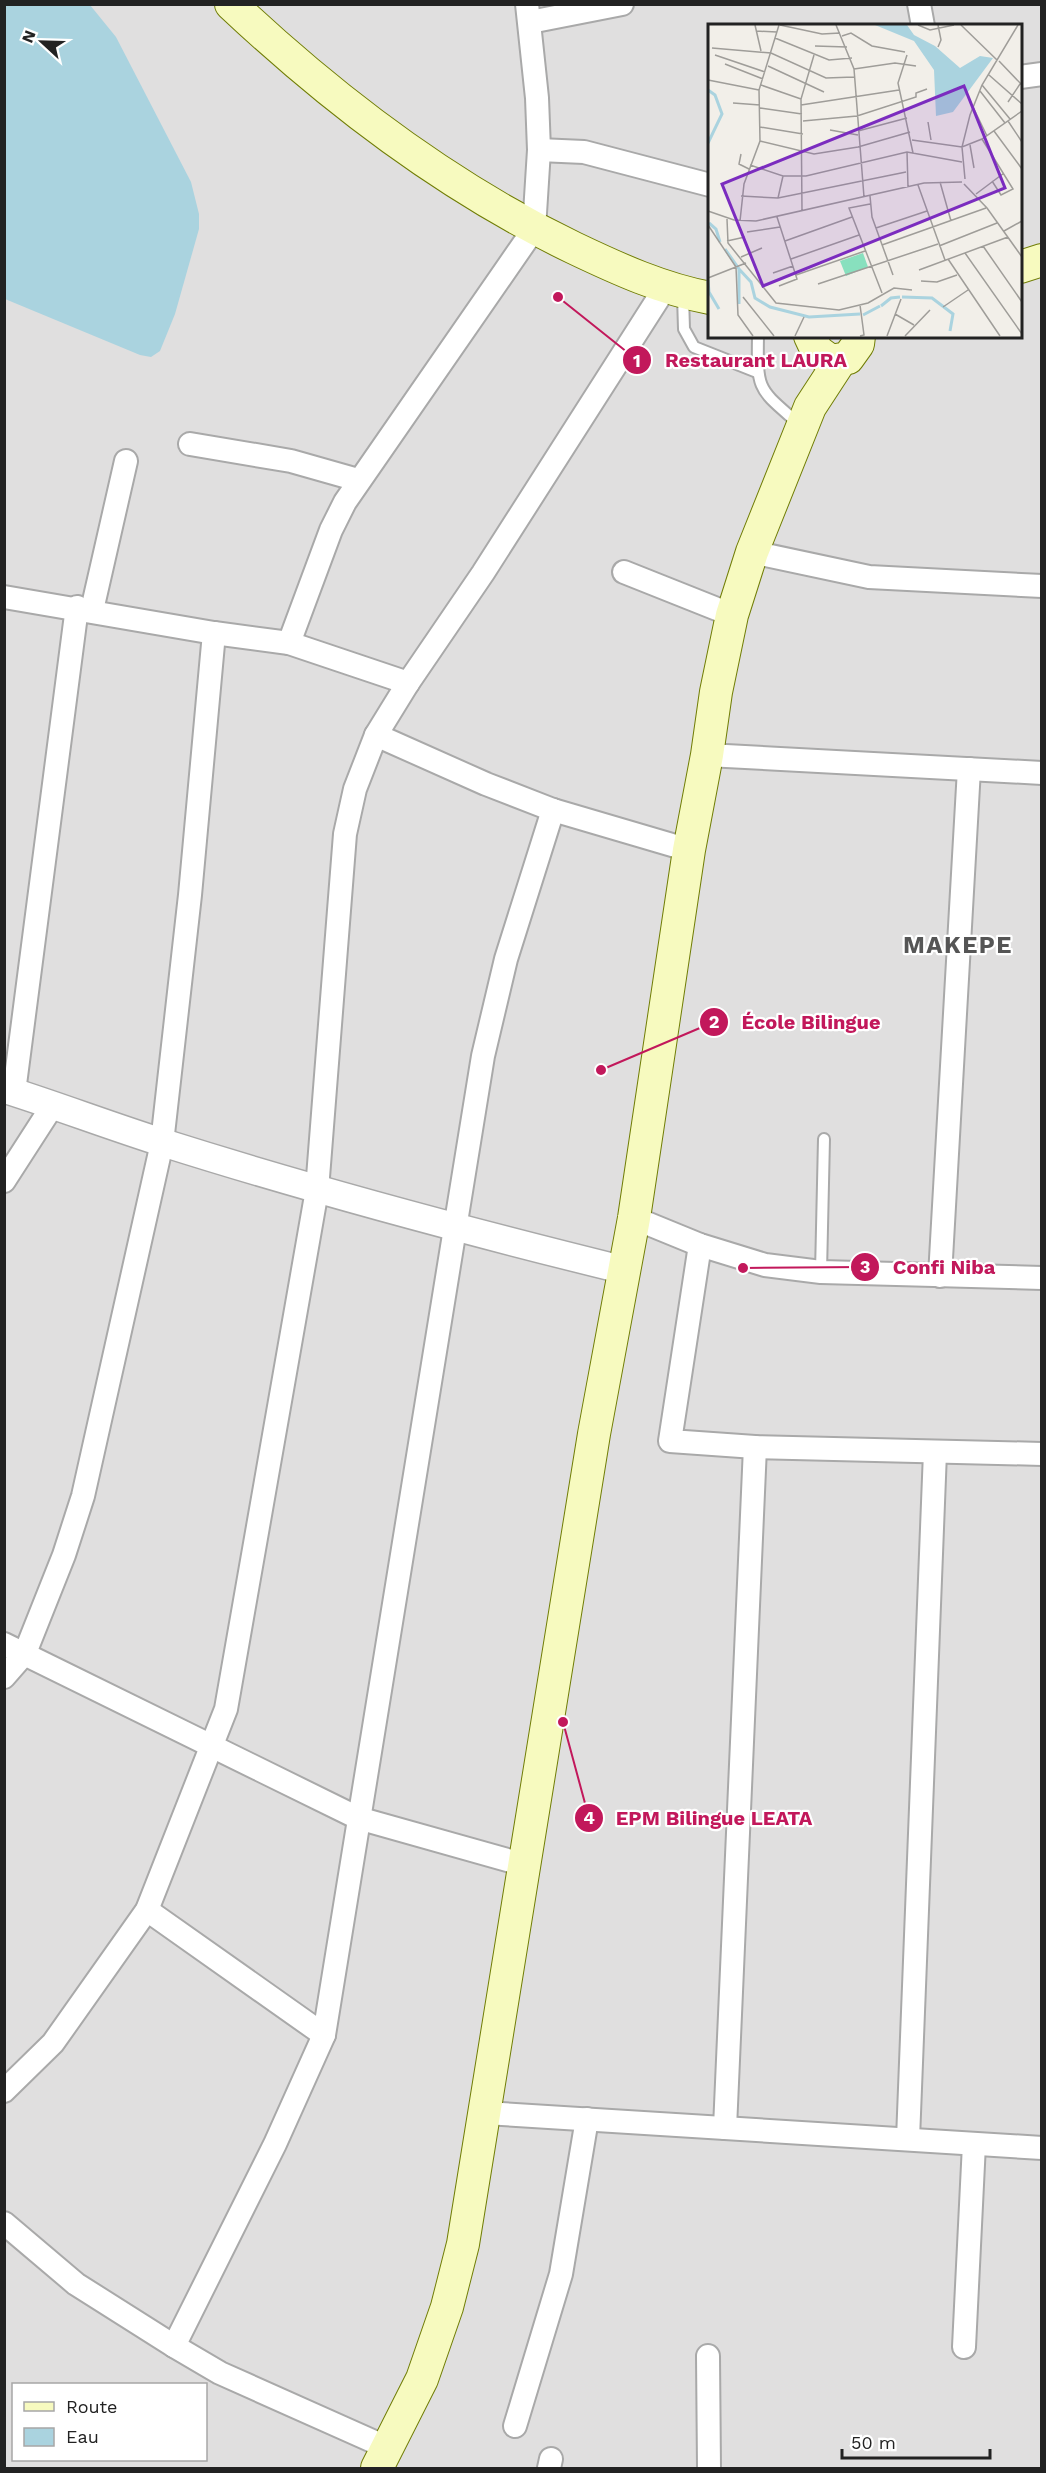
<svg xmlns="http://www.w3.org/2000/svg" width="1046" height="2473" font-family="'Work Sans',sans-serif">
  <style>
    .residential { fill: #e0dfdf; fill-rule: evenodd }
    .water { fill: #aad3df }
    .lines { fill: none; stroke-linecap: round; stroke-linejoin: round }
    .service-casing { stroke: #a9a9a9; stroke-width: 14 }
    .minor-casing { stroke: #a9a9a9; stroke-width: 26 }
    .tertiary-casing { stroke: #a9a9a9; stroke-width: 30 }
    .secondary-casing { stroke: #707d05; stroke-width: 34 }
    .service { stroke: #fff; stroke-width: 10 }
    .minor { stroke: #fff; stroke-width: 22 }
    .tertiary { stroke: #fff; stroke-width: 27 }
    .secondary { stroke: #f7fabf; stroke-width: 32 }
    .labels { text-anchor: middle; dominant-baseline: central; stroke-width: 4.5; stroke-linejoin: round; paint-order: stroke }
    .district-label { font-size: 24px; font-weight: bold; letter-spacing: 1.5px; fill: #555; stroke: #fff }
    .inset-river { fill: none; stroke: #aad3df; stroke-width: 3 }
    .inset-road { fill: none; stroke: #9f9d99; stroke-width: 1.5 }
    .view { fill: #7b2cbf; fill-opacity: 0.15; stroke: #7b2cbf; stroke-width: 3 }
    .inset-edge { fill: none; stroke: #222; stroke-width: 3 }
    .leader { fill: none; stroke: #c2185b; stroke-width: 2 }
    .callout-dot { fill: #c2185b; stroke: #fff; stroke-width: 2 }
    .mark-label { font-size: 18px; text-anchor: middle; font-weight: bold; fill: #fff }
    .callout-label { font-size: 20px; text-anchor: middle; font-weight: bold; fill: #c2185b; stroke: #fff; stroke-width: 4.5; stroke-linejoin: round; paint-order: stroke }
  </style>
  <rect width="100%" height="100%" fill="#f2efe9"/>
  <!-- residential -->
  <path class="residential" d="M5,5H1041V2468H5ZM710,26H1020V336H710ZM14,2384H206V2460H14Z"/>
  <!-- water -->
  <polygon class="water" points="4,5 90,5 116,37 191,182 199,214 199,229 175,314 160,351 151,357 140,355 5,299"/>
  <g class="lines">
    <!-- service casing -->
    <g class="service-casing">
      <g id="service">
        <polyline points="683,296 684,329 694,347 757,372"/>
        <path d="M758,336C757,392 758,388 799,424"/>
        <polyline points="821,1272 824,1139"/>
      </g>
    </g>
    <!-- minor casing -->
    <g class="minor-casing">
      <g id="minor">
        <polyline points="919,4 923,26"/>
        <polyline points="530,22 622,4"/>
        <polyline points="1020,77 1042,74"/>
        <polyline points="539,150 584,152 710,185"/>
        <polyline points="190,444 291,461 358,480"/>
        <polyline points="752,552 869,577 1042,586"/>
        <polyline points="624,572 732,615"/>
        <polyline points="4,597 214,633 289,643 408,683"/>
        <polyline points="92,610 126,461"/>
        <polyline points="289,643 331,530 345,502 534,229 539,150 537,98 527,4"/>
        <polyline points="376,735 486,784 553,810 689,850"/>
        <polyline points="707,755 1042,773"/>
        <polyline points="14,1092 77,607"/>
        <polyline points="4,1181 53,1105"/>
        <polyline points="634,1218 700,1245 765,1265 821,1272 1042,1278"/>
        <polyline points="700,1245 670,1441 755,1447 1042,1454"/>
        <polyline points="940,1276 969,769"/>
        <polyline points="4,1644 358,1818 525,1865"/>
        <polyline points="4,1677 25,1653 64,1555 83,1496 162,1143 190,895 214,633"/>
        <polyline points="147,1910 324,2035"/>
        <polyline points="4,2091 53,2043 147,1910 226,1709 317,1190 345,834 355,789 376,735 408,683 483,573 665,288"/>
        <polyline points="485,2113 1042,2148"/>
        <polyline points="725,2128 755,1447"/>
        <polyline points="908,2139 935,1452"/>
        <polyline points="4,2223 76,2284 174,2346 220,2373 388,2448"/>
        <polyline points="174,2346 275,2144 324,2035 483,1056 506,959 553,810"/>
        <polyline points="964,2347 974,2144"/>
        <polyline points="708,2356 709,2468"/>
        <polyline points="515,2426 561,2274 587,2119"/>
        <polyline points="549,2468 551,2459"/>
      </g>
    </g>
    <!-- tertiary casing -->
    <g class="tertiary-casing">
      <path id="tertiary" d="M4,1089C58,1106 110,1126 164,1143C316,1191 470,1232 624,1270"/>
    </g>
    <!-- secondary casing -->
    <g class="secondary-casing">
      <g id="secondary">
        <path d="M231,4C334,101 447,187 574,248C618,269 662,289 710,298"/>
        <polyline points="1020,267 1042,260"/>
        <polyline points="810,336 817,351 831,361 848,358 858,344 859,336"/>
        <polyline points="377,2468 422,2379 447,2307 463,2244 594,1434 634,1218 689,850 707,755 716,692 732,615 752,552 810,407 840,361"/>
      </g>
    </g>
    <!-- service -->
    <use href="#service" class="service"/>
    <!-- minor -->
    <use href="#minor" class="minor"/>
    <!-- tertiary -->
    <use href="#tertiary" class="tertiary"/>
    <!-- secondary -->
    <use href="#secondary" class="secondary"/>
  </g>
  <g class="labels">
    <!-- district labels -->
    <g class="district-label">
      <text x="958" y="945">MAKEPE</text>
    </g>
  </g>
  <!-- overview -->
  <g transform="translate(708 24)">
    <rect width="314" height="314" fill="#f2efe9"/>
    <path d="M155,229L160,243L138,252L132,237Z" fill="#88e0be"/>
    <path d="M167,1H199L206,11L227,22L252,44L272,32L285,34L245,88L228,92L226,46L206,17Z" fill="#aad3df"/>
    <path class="inset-river" d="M0,66L7,71L14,90L0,119M1,199L8,205L12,218M17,225L31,245V280M31,245L43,258L47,274L62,283L101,293L152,290M0,256L1,268L11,285M194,273L224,274L245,290L242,307M173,282L183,274L192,273M155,291L172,282"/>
    <path class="inset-road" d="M47,1L53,27M72,1L114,10L132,9M128,1L146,45L156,173M210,1L222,6L246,1M253,1L289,36M48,7L69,8M134,12L143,9L164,22L197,28M67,14L121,36L144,34M107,22L139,23M230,23L233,16L230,1M4,24L63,29L118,54L146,53M7,31L57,48M199,31L190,59L205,129M291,37L314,61M17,40L55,55M60,42L116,68M146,45L187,39L208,42M281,51L314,80M0,56L51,66M53,61L93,75M274,61L302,95M272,67L297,99M300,78L312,60M25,79L52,81M93,81L191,66M265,83L279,112M52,84L94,90M95,97L149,92L208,73V69L219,65M300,97L314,118M220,98L223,116M52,103L95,110M122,106L150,111M150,107L199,94M286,107L314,145M274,115L305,165L293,171L284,157M204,116L254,123L274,115L314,87M52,117L106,130L150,123L202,108M262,121L266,144M199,128L200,163M33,130L31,140L41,145M42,141L75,152H98L199,128L254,138M257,155L254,123L262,91L274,61L310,1M232,158L243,197M256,160L279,184L314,233M210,161L237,236M268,170L296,149M33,172L70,174L198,148M162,172L164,193L185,251M70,174L75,152M162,180L141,184L174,269M0,187L26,196L48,197L216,159L254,158M94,187L93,75L106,31M69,193L89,255L71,262M19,195L20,219L68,279L131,286L160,279L186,264L204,266M32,197L36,160L52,117L51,66L71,1M0,201L28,243L30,291L45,312M168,204L219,187M296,207L314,197M39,208L72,203M19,217L37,213M77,217L144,193M174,221L278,184M231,222L289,199M275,222L314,278M257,229L314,310M33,233L54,224M83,235L151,211M240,235L292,312M211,246L300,213M65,249L85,242M88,251L157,227M0,254L38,239M213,257L229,258L249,251M110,260L230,220M35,273L66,312M235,283L260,266M187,290L206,301M87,312L96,293M152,312L156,311L152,281M179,312L193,275M197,312L222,286"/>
    <path class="view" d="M256,62L297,164L55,262L14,160Z"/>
    <rect width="314" height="314" class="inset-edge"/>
  </g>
  <!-- callouts -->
  <path class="leader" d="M558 297L637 360M601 1070L714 1022M743 1268L865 1267M563 1722L589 1818"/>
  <g class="callout-dot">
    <circle cx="558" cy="297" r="6"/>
    <circle cx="601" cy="1070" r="6"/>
    <circle cx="743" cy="1268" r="6"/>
    <circle cx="563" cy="1722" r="6"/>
    <circle cx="637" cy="360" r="15"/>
    <circle cx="714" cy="1022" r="15"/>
    <circle cx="865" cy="1267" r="15"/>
    <circle cx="589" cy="1818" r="15"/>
  </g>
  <g class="mark-label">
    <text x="637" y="367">1</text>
    <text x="714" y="1028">2</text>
    <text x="865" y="1273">3</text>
    <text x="589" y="1824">4</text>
  </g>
  <g class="callout-label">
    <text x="756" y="367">Restaurant LAURA</text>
    <text x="811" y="1029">École Bilingue</text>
    <text x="944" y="1274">Confi Niba</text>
    <text x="714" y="1825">EPM Bilingue LEATA</text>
  </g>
  <!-- border -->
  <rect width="1046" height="2473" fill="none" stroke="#222222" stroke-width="12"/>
  <!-- legend -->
  <rect x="12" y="2383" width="195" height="78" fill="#ffffff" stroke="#a7a7a7" stroke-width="1.5"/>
  <rect x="24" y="2402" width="30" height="9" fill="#f7fabf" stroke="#a7a7a7" stroke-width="1.5"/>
  <text x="66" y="2413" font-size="18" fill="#222222">Route</text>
  <rect x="24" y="2428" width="30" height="18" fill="#aad3df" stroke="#a7a7a7" stroke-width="1.5"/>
  <text x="66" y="2443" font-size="18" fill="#222222">Eau</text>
  <!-- north arrow -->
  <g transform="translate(42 42) rotate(292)" stroke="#ffffff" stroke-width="4.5" paint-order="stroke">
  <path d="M0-4.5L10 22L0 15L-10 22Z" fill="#222222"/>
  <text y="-9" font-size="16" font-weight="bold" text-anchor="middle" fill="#222222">N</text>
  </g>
  <!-- scale -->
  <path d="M842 2449v9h148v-9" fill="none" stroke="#222222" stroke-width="3"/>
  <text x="851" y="2449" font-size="18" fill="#222222" stroke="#ffffff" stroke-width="4.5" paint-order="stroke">50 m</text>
</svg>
